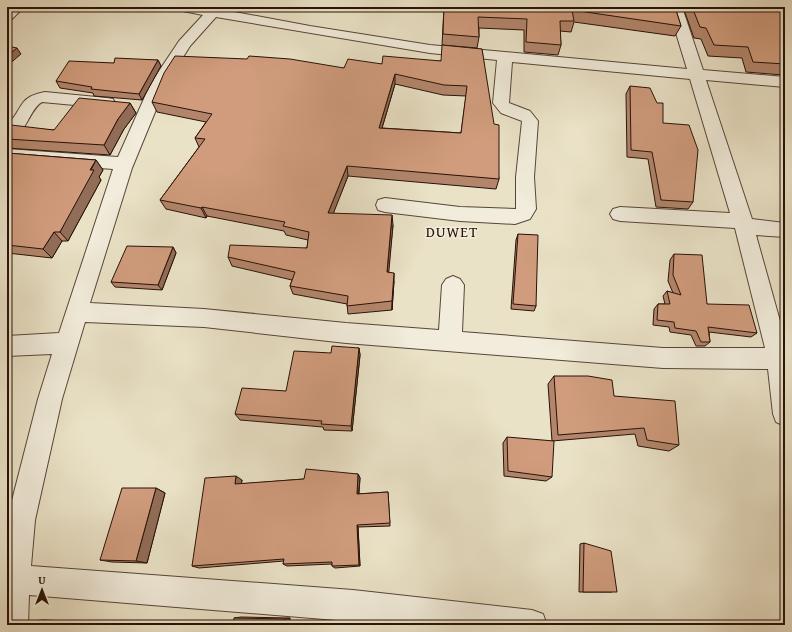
<svg xmlns="http://www.w3.org/2000/svg" width="792" height="632" font-family="'Gentium Book Plus',serif">
  <style>
    .lines { fill: none; stroke-linecap: round; stroke-linejoin: round }
    .street-casing { stroke: #584538; stroke-width: 2 }
    .street { fill: #f1ecdb; fill-rule: evenodd }
    .wall { fill: #b3866c; stroke: #281108; fill-rule: evenodd }
    .shaded-wall { fill: #926d58; stroke: #281108 }
    .building { fill: #d09c7d; stroke: #281108; fill-rule: evenodd }
    .labels { text-anchor: middle; dominant-baseline: central; stroke-width: 3; stroke-linejoin: round; paint-order: stroke }
    .quarter-label { font-size: 15px; letter-spacing: 1px; fill: #281108; stroke: #f1ecdb }
  </style>
  <rect width="100%" height="100%" fill="#eae2c7"/>
  <filter id="stains"><feTurbulence type="fractalNoise" baseFrequency=".005" numOctaves="4"/><feColorMatrix values="0 0 0 0 .2 0 0 0 0 .09 0 0 0 0 .02 0 0 0 .5 -.17"/></filter>
  <radialGradient id="worn" r=".72"><stop offset=".6" stop-color="#630" stop-opacity="0"/><stop offset="1" stop-color="#630" stop-opacity=".3"/></radialGradient>
  <g class="lines">
    <!-- street casing -->
    <g class="street-casing">
      <g id="street">
        <polygon points="9,7 24,7 12,19 7,20 7,9"/>
        <path d="M176,7L213,8L310,26L430,45L687,69L668,7H682L703,70L785,77V87L706,80L752,219L785,223V237L756,235L785,339V426L776,422L773,414L768,369L663,368L346,343L204,327L85,322L62,399L35,520L31,566L353,590L532,610L543,614L547,625H397L29,595L28,625H7V520L38,399L52,354L7,356V336L59,333L113,169L7,161V149L118,157L151,83L179,41L203,15L178,10ZM216,17L430,53L497,60L493,103L501,113L522,121L516,177V209L460,207L385,198L378,200L376,205L378,210L385,212L460,221L515,224L530,219L536,209L534,177L538,121L530,111L509,103L512,62L690,79L730,213L620,207L613,209L610,214L613,219L620,221L735,228L765,348H663L462,332L464,285L460,279L453,276L446,279L442,285L439,330L346,323L204,309L90,303L132,168L167,83L190,46Z"/>
        <path d="M45,92L107,98L113,99L115,103L113,107L107,108L42,102C29,109 27,135 7,141V125C24,109 17,97 45,92Z"/>
      </g>
    </g>
    <!-- street -->
    <use href="#street" class="street"/>
  </g>
  <!-- wall -->
  <g class="wall">
    <polygon points="444,7 675,7 681,26 675,36 574,22 571,32 560,31 561,45 558,55 524,52 524,30 479,28 479,37 477,48 442,45"/>
    <polygon points="683,7 785,7 785,72 783,75 746,72 742,58 708,56 701,39 694,38"/>
    <path d="M482,49L499,179L496,189L348,176L333,213L393,225L388,273L394,281L392,310L348,314L347,304L293,294L290,286L292,280L232,266L228,257L307,248L308,240L286,235L284,231L207,216L206,218L166,209L160,200L199,147L195,138L206,122L157,112L152,102L344,68L382,64L441,61ZM395,84L443,95L466,96L461,133L382,128Z"/>
    <polygon points="158,60 161,66 142,100 94,96 93,93 60,88 56,81 114,63"/>
    <polygon points="630,86 663,123 693,202 688,209 656,207 648,159 627,157 626,94"/>
    <polygon points="130,103 136,113 124,129 110,155 7,148 7,127 54,130"/>
    <polygon points="7,153 96,160 103,170 99,177 101,180 68,241 62,241 52,258 7,253"/>
    <polygon points="518,234 536,306 534,311 511,309 516,240"/>
    <polygon points="173,247 176,253 162,290 115,287 111,282"/>
    <polygon points="674,254 707,304 757,333 751,337 709,332 710,342 705,346 696,346 691,335 670,332 669,327 653,325 654,309 658,304 665,304 663,296 667,291 673,293 668,281 670,260"/>
    <polygon points="359,348 360,355 352,431 324,430 323,427 240,420 235,414 286,391 331,353"/>
    <polygon points="554,376 614,396 679,445 669,451 638,446 635,434 552,441 548,384"/>
    <polygon points="507,437 552,477 546,481 504,476 503,443"/>
    <polygon points="358,474 360,478 359,494 388,492 390,526 358,527 360,566 335,568 332,566 332,564 287,566 283,564 284,561 199,568 192,566 242,480 241,484 304,479"/>
    <polygon points="156,488 165,493 147,563 112,562 100,560"/>
    <polygon points="584,543 612,592 579,592 580,544"/>
    <polygon points="241,617 290,618 289,625 234,618"/>
    <polygon points="44,620 128,624 127,625 27,625 29,621"/>
  </g>
  <!-- shaded-wall -->
  <g class="shaded-wall">
    <polygon points="17,48 21,54 7,66 7,56"/>
    <polygon points="158,60 161,66 142,100 139,94"/>
    <polygon points="395,74 395,84 379,138 379,128"/>
    <polygon points="130,103 136,113 124,129 110,155 104,145 118,119"/>
    <polygon points="96,160 103,170 99,177 101,180 68,241 60,232"/>
    <polygon points="347,166 348,176 330,222 328,213"/>
    <polygon points="202,207 207,216 206,218 201,208"/>
    <polygon points="392,215 393,225 388,281 387,272"/>
    <polygon points="54,232 62,241 52,258 43,249"/>
    <polygon points="173,247 176,253 162,290 158,285"/>
    <polygon points="394,273 394,281 392,310 392,301"/>
    <polygon points="359,348 360,355 352,431 351,426"/>
    <polygon points="358,474 360,478 358,498 357,494"/>
    <polygon points="236,476 242,480 241,488 235,484"/>
    <polygon points="156,488 165,493 147,563 136,561"/>
    <polygon points="357,525 358,527 360,566 359,565"/>
    <polygon points="290,618 289,625 284,625 285,619"/>
  </g>
  <!-- building -->
  <g class="building">
    <polygon points="444,7 675,7 681,26 572,10 574,21 560,21 561,45 526,42 527,19 478,17 479,37 443,34"/>
    <polygon points="692,7 785,7 785,64 753,62 748,47 714,45 706,28 700,27"/>
    <path d="M442,45L482,49L494,124L499,125V179L347,166L328,213L392,215L387,272L394,273L392,301L347,306L348,296L290,286L295,272L228,257L230,245L307,248L309,232L283,226L285,222L202,207L201,208L160,200L205,139L195,138L212,114L152,102L164,73L175,56L247,59L249,56L290,59L344,68L348,59L382,64L383,56L441,61ZM395,74L444,85L467,86L461,133L379,128Z"/>
    <polygon points="7,46 17,48 7,56"/>
    <polygon points="115,58 158,60 139,94 91,89 92,87 56,81 69,61 114,63"/>
    <polygon points="630,86 650,88 657,103 663,103 663,123 689,125 698,150 693,202 661,200 652,152 631,150"/>
    <polygon points="79,98 130,103 118,119 104,145 7,139 7,127 11,125 54,130"/>
    <polygon points="7,153 96,160 90,170 94,170 60,232 54,232 43,249 7,245"/>
    <polygon points="518,234 538,235 536,306 513,304"/>
    <polygon points="127,246 173,247 158,285 111,282"/>
    <polygon points="674,254 702,255 707,304 749,305 757,333 708,327 710,342 701,342 696,331 675,328 674,322 657,320 658,304 670,304 667,291 681,295 673,275"/>
    <polygon points="332,346 359,348 351,426 321,424 322,421 235,414 242,388 286,391 294,351 331,353"/>
    <polygon points="554,376 588,376 612,380 614,396 675,401 679,445 647,440 644,428 558,435"/>
    <polygon points="507,437 554,441 552,477 508,471"/>
    <polygon points="306,469 358,474 357,494 388,492 390,523 357,525 359,565 332,566 332,562 283,564 284,559 192,566 205,478 236,476 235,484 304,479"/>
    <polygon points="122,488 156,488 136,561 100,560"/>
    <polygon points="584,543 611,551 617,592 583,592"/>
    <polygon points="234,618 285,619 284,625 233,625"/>
    <polygon points="29,621 106,625 27,625"/>
  </g>
  <g class="labels">
    <!-- quarter labels -->
    <g class="quarter-label">
      <text x="452" y="231">DUWET</text>
    </g>
  </g>
  <!-- margin -->
  <rect width="792" height="632" fill="none" stroke="#eae2c7" stroke-width="24"/>
  <rect x="8" y="8" width="776" height="616" fill="none" stroke="#281108" stroke-width="2"/>
  <rect x="12" y="12" width="768" height="608" fill="none" stroke="#281108"/>
  <!-- north arrow -->
  <g transform="translate(42 590)" stroke="#f1ecdb" stroke-width="3" paint-order="stroke">
  <path d="M0-3L7 15L0 10L-7 15Z" fill="#281108"/>
  <text y="-6" font-size="11" font-weight="bold" text-anchor="middle" fill="#281108">U</text>
  </g>
  <rect width="100%" height="100%" filter="url(#stains)"/>
  <rect width="100%" height="100%" fill="url(#worn)"/>
</svg>
